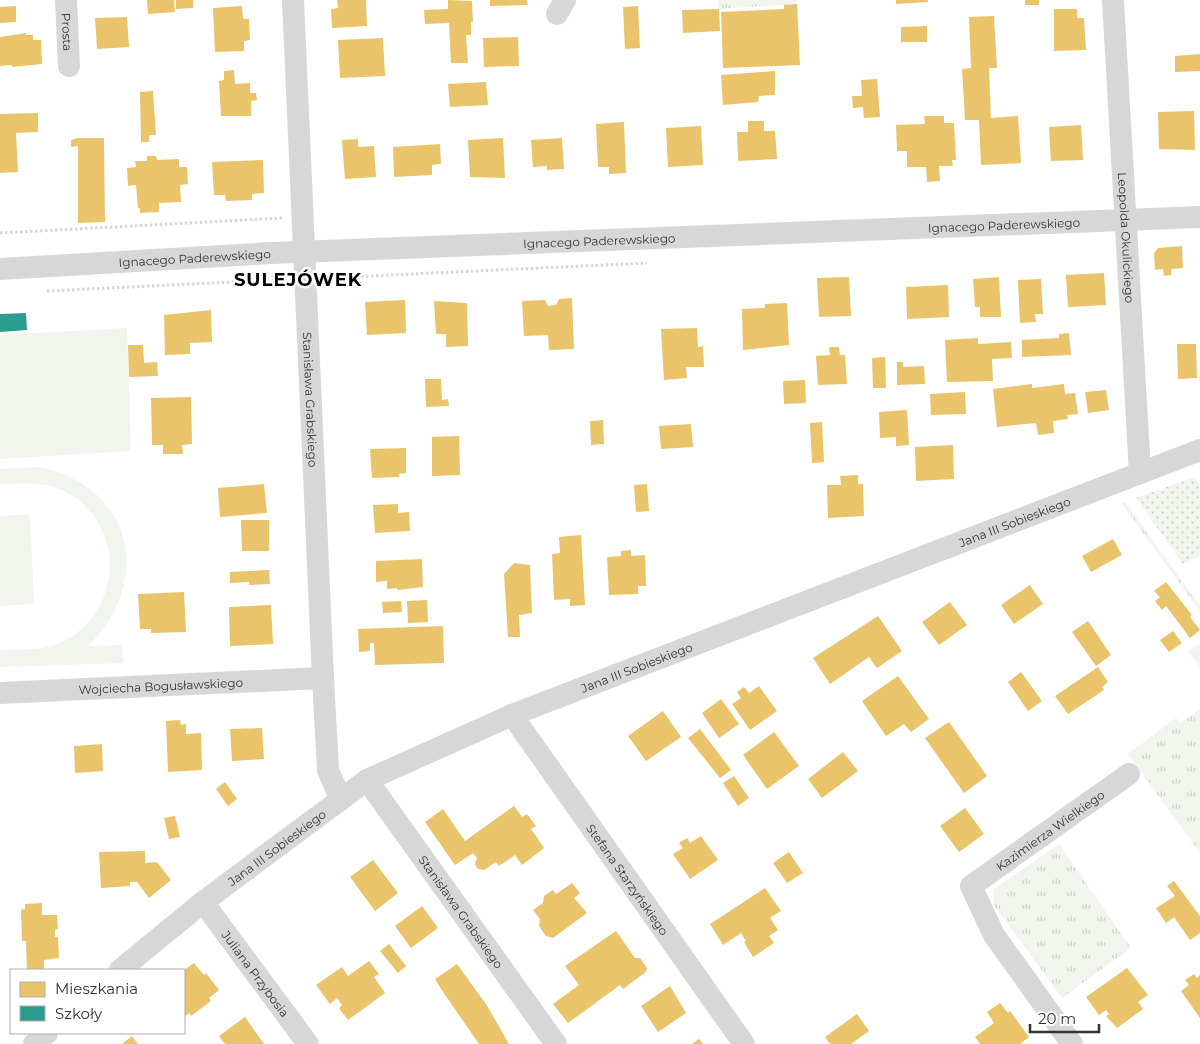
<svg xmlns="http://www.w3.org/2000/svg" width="1200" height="1044" font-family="Montserrat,sans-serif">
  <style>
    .grass { fill: url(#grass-tufts) }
    .garden { fill: url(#garden-dots) }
    .pitch { fill: #f1f5ed }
    .homes { fill: #e9c46a }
    .schools { fill: #2a9d8f }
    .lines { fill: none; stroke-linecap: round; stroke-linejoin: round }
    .path { stroke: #d6d6d6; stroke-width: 3; stroke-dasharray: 2.5 2.5; stroke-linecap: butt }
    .minor { stroke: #d7d7d7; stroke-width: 22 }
    .labels { text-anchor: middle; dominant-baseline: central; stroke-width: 5; stroke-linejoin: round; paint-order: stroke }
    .street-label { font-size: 12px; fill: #333; stroke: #fff }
    .district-label { font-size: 18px; font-weight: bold; letter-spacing: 1px; fill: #000; stroke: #fff }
  </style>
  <defs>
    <pattern id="grass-tufts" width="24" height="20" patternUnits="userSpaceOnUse" patternTransform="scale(1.25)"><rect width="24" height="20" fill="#f1f5ed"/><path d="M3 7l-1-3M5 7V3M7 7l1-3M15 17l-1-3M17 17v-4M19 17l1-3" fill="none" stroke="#cfd2cc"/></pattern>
    <pattern id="garden-dots" width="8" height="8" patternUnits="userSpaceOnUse" patternTransform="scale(1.25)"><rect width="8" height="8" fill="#f1f5ed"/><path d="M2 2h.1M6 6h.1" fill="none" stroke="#cfd2cc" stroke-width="1.8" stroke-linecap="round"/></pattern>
  </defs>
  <rect width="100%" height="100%" fill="#fff"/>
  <!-- grass -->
  <g class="grass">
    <polygon points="718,0 797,0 797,4 719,9"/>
    <polygon points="1125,502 1200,606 1200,611 1121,503"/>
    <polygon points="1200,644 1200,667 1189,652"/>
    <polygon points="1200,709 1200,853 1128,754 1176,718 1180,723"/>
    <polygon points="1059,844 1131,948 1062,998 993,904 994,889"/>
  </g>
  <!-- garden -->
  <polygon class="garden" points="1194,477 1200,486 1200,555 1183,564 1136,498"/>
  <!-- pitch -->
  <g class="pitch">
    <polygon points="127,328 131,451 0,459 0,335"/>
    <path d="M39,467C133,486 154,581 88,646L122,645L123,663L0,667V650C20,649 41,651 60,643C124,615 127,522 64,491C43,481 22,484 0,484V469Z"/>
    <polygon points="30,514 34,604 0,606 0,516"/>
  </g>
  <!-- homes -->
  <g class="homes">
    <polygon points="147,0 174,0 175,12 148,14"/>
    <polygon points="176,0 193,0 193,8 176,9"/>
    <polygon points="337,0 366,0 367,26 332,28 331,9 338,8"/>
    <polygon points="448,0 472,1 473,22 471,22 471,35 466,35 468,63 451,63 449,23 425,24 424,10 448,9"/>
    <polygon points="490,0 527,0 528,5 490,6"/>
    <polygon points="896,0 928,0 928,2 896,4"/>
    <rect x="1025" y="0" width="14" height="5"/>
    <polygon points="797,4 800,65 723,68 721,12 784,9 784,5"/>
    <polygon points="16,6 16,22 0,23 0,7"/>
    <polygon points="242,6 243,19 249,19 250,40 244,41 244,51 215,52 213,8"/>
    <polygon points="638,6 640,48 625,49 623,7"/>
    <polygon points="719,9 720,31 683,33 682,10"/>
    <polygon points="1054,9 1077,9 1077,18 1084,18 1086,50 1054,51"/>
    <polygon points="994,16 997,68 989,68 991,118 1018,116 1021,163 981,165 979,120 965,120 962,69 971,68 969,17"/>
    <polygon points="127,17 129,47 97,49 95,18"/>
    <polygon points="927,26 927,42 901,42 901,27"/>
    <polygon points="26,33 26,35 33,35 33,40 41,40 42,64 12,67 12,65 0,66 0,37"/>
    <polygon points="518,37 519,66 484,67 483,38"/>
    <polygon points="383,38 385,76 340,78 338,40"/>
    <polygon points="1200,54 1200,71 1175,72 1175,56"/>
    <polygon points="234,70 235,84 250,83 250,93 256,93 257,100 251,101 251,116 221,116 219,81 224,80 224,71"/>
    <polygon points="775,71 775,95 759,96 758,102 723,105 721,75"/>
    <polygon points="877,79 880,117 864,118 863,107 853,108 852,96 862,96 861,80"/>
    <polygon points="486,82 488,105 450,107 448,84"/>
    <polygon points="153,91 156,135 149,135 149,142 141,142 140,92"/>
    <polygon points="1194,111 1195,150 1159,149 1158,112"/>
    <polygon points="38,113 38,132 16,133 18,172 0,173 0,114"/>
    <polygon points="924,116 944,116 944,123 954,123 956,160 952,160 953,166 939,166 940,181 927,182 926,167 907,167 907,151 897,151 896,125 925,124"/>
    <polygon points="748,121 764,121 764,131 775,131 777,159 738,161 737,132 748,132"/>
    <polygon points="624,122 626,173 609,174 609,167 598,167 596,124"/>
    <polygon points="1081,125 1083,160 1051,161 1049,127"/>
    <polygon points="701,126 703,165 668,167 666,128"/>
    <polygon points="78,138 104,138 105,222 78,223 78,146 71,147 71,140"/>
    <polygon points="503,138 505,178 470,177 468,140"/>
    <polygon points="562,138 564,169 547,170 547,166 533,167 531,140"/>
    <polygon points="358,139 358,147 374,146 376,177 345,179 342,140"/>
    <polygon points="440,144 441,164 432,165 432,175 394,177 393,147"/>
    <polygon points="147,156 156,156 157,160 179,159 179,167 187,167 188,184 180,185 181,202 159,203 159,212 140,213 140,208 138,208 136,185 128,186 127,168 136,167 135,161 147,161"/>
    <polygon points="263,160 264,193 252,194 252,200 226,201 225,195 214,195 212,162"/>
    <polygon points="1182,246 1183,268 1171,269 1171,275 1164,276 1163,269 1155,270 1154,253 1158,248"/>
    <polygon points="1104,273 1106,305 1068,307 1066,275"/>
    <polygon points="849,277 851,316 819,317 817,278"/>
    <polygon points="999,277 1001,317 980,317 980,307 975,307 973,279"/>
    <polygon points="1041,279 1043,314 1035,314 1036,322 1020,323 1018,280"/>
    <polygon points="948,285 949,317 907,319 906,287"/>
    <polygon points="572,298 574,349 549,350 548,335 524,336 522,301 545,300 548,306 556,305 559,299"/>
    <polygon points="405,300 406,333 367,335 365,302"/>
    <polygon points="434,301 467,303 468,346 446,347 446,334 436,334"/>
    <polygon points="787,303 789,345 743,350 742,309 765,308 765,304"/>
    <polygon points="211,310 212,342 190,343 190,354 165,355 164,315"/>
    <polygon points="697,328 698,347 703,346 704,367 686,367 687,378 664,380 661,329"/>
    <polygon points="1069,333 1071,355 1022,357 1022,340 1059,338 1059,334"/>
    <polygon points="978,338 978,344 1011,342 1012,358 992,359 993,381 947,382 945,340"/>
    <polygon points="1177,344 1196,344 1197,378 1178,379"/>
    <polygon points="128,345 143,345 144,363 157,362 158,376 129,377"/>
    <polygon points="829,347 839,347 840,355 845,355 847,384 818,385 816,356 830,355"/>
    <polygon points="885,357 886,388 873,388 872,358"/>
    <polygon points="897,362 903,362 903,367 924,366 925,384 897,385"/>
    <polygon points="425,379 441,379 442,400 448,399 449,406 426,407"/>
    <polygon points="805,380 806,403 784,404 783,381"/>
    <polygon points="1032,384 1032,388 1064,384 1065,394 1075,393 1078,414 1067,415 1068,419 1053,421 1054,433 1038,435 1036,423 997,427 993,389"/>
    <polygon points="1106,390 1109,410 1088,413 1085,392"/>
    <polygon points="965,392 966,414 931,415 930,394"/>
    <polygon points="191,397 192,444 182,445 183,454 163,454 163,445 152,445 151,398"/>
    <polygon points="907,410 909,445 896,446 896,437 880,438 879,412"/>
    <polygon points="603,420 604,444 591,445 590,421"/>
    <polygon points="822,422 824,462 812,463 810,423"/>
    <polygon points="691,424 693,447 661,449 659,426"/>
    <polygon points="459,436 460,475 432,476 432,437"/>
    <polygon points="953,445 954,479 916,481 915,447"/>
    <polygon points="406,448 406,473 399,474 399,477 372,478 370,449"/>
    <polygon points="858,475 858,484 863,484 864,516 828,518 827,485 841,485 840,476"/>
    <polygon points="264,484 267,513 220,517 218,488"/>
    <polygon points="647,484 649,511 636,512 634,485"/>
    <polygon points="398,504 398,513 409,512 410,531 375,533 373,505"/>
    <polygon points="241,520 269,520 269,551 242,551"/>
    <polygon points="581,535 585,605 570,606 570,599 554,600 552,554 560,553 559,537"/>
    <polygon points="1113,539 1122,555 1091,572 1082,556"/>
    <polygon points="631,550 631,556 645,555 646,586 638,586 638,594 609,595 607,557 621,556 621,551"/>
    <polygon points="422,559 423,587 397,590 397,588 387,589 387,581 376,582 376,561"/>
    <polygon points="514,563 530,565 532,613 519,615 520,637 508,637 504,574"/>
    <polygon points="269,570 270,584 249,585 249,582 230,583 230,572"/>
    <polygon points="1166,582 1192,615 1190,617 1200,630 1190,638 1166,606 1162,610 1155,601 1160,597 1154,591"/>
    <polygon points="1030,585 1043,604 1014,624 1001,605"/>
    <polygon points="184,592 186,632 151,633 151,629 140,629 138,594"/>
    <polygon points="427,600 428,622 408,623 407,601"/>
    <polygon points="401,601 402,612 383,613 382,602"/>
    <polygon points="950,602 967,625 939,645 922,622"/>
    <polygon points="271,605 273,644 230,646 229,607"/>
    <polygon points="878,616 902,651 877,668 869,657 830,684 813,658"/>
    <polygon points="1088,621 1111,655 1096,666 1072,632"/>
    <polygon points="443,626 444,663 375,665 374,643 370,643 370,651 359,652 358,629"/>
    <polygon points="1173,631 1182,643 1169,652 1160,640"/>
    <polygon points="1098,667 1108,682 1102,687 1104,690 1068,714 1055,696"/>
    <polygon points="1021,672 1042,701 1028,711 1008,682"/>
    <polygon points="898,676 929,719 911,732 904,724 886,736 862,701"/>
    <polygon points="759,686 777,711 750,730 732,704 741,698 737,692 744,687 749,693"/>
    <polygon points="721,699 739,724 719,738 702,713"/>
    <polygon points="663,711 681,737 646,761 628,736"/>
    <polygon points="180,720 181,725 186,724 186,734 201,733 202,770 168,772 166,721"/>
    <polygon points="949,722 987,776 964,793 925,738"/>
    <polygon points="262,728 264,759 232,761 230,729"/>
    <polygon points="700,729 731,770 720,778 688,738"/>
    <polygon points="774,732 799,766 767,789 743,755"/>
    <polygon points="102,744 103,771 75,773 74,746"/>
    <polygon points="843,752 858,771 822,798 808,779"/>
    <polygon points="734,776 749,798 738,806 723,783"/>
    <polygon points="225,782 237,799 228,806 216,789"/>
    <polygon points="514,806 522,817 527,814 536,826 531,829 544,848 522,865 515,855 499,866 496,862 484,870 478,869 475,864 477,858 473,853 455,865 425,822 443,809 465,841"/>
    <polygon points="965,808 984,834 959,852 940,826"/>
    <polygon points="175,816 180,837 169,839 164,818"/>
    <polygon points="701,836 718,860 690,879 673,854 683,848 679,843 687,838 690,843"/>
    <polygon points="145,851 145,863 157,862 171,880 149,898 137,882 130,882 130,886 101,888 99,852"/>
    <polygon points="789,852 803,873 787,883 773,863"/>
    <polygon points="373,860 398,893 375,911 350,877"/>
    <polygon points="1174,881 1200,916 1200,933 1190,940 1174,917 1166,923 1156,908 1175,896 1167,886"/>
    <polygon points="572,883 580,893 574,898 587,913 553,938 546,936 539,926 540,919 533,910 543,903 544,896 553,890 556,894"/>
    <polygon points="765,888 781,911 770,918 778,930 769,936 774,943 753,957 744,942 746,941 741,933 723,945 710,924"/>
    <polygon points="42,903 42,915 57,915 58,929 55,929 55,937 58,937 59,958 44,960 44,970 27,970 26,941 22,941 21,910 25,909 25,904"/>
    <polygon points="422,906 438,928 411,948 395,926"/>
    <polygon points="616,931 635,958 640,958 647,968 646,972 623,989 620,985 568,1023 553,1004 579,985 565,966"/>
    <polygon points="389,944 406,966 398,973 380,951"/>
    <polygon points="369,961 379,974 374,977 385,993 348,1020 339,1008 342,1005 337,998 330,1004 316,985 342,967 348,976"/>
    <polygon points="194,963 204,975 206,973 219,990 209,998 211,1001 191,1016 189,1013 184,1017 184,970"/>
    <polygon points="457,964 486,1004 509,1044 479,1044 441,989 435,979"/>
    <polygon points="1127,968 1148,995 1138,1002 1143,1009 1117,1028 1106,1016 1109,1014 1106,1010 1099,1015 1086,997"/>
    <polygon points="1194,974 1197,978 1200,975 1200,1018 1181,991 1189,985 1185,980"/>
    <polygon points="670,986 686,1013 658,1032 641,1006"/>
    <polygon points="1000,1003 1008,1013 1010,1011 1029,1037 1020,1044 980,1044 975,1037 994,1023 987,1012"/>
    <polygon points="857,1014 869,1031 851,1044 830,1044 825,1037"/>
    <polygon points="245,1017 264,1044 225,1044 219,1036"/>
    <polygon points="132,1036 138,1044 122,1044"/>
    <polygon points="699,1039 703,1044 692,1044"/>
  </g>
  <!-- schools -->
  <polygon class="schools" points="26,313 27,330 0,332 0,314"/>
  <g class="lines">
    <!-- path -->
    <g class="path">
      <polyline points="0,233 282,218"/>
      <polyline points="273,275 274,280 283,280"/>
      <polyline points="326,278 647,263"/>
      <polyline points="47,291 274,280"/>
    </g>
    <!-- minor -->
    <g class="minor">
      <path id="s1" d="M66,0L69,66"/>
      <path id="s2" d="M293,0L323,678L328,770L340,798"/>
      <path id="s3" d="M1113,0L1140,473"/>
      <polyline points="557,14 565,0"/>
      <path id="s4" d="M0,269L272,253L1200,217"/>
      <path id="s5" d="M0,693L323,678"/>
      <path id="s6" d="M512,715L744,1044"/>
      <path id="s7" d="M367,780L556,1044"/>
      <path id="s8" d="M203,902L308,1044"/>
      <path id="s9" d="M120,970L203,902L367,780L512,715L1200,450"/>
      <polyline points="34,1044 47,1033"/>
      <path id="s10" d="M1072,1044L994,935L971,886L1129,774"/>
    </g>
  </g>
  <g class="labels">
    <!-- street labels -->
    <g class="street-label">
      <text stroke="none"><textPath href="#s1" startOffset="32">Prosta</textPath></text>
      <text stroke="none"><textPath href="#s4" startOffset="1005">Ignacego Paderewskiego</textPath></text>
      <text stroke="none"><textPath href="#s3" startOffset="238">Leopolda Okulickiego</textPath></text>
      <text stroke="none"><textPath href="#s4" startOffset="600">Ignacego Paderewskiego</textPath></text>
      <text stroke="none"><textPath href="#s4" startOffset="195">Ignacego Paderewskiego</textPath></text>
      <text stroke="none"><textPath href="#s2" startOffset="400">Stanisława Grabskiego</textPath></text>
      <text stroke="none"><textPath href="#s9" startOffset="1009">Jana III Sobieskiego</textPath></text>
      <text stroke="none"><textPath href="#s9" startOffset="604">Jana III Sobieskiego</textPath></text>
      <text stroke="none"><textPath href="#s5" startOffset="161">Wojciecha Bogusławskiego</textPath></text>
      <text stroke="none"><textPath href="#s10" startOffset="285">Kazimierza Wielkiego</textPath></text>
      <text stroke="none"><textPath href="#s9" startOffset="199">Jana III Sobieskiego</textPath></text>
      <text stroke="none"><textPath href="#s6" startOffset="201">Stefana Starzyńskiego</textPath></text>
      <text stroke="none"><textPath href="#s7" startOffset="162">Stanisława Grabskiego</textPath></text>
      <text stroke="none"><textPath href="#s8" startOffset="89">Juliana Przybosia</textPath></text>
    </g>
    <!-- district labels -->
    <g class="district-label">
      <text x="298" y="280">SULEJÓWEK</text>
    </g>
  </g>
  <!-- legend -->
  <rect x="10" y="969" width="175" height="65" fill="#ffffff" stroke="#adadad"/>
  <rect x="20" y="982" width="25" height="15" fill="#e9c46a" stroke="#adadad"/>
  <text x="55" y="994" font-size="15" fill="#333333">Mieszkania</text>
  <rect x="20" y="1006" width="25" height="15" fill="#2a9d8f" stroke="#adadad"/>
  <text x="55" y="1019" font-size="15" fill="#333333">Szkoły</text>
  <!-- scale -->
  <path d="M1030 1024v8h69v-8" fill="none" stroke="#333333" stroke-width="2.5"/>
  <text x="1038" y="1024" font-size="15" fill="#333333" stroke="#ffffff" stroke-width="4" paint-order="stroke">20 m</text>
</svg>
